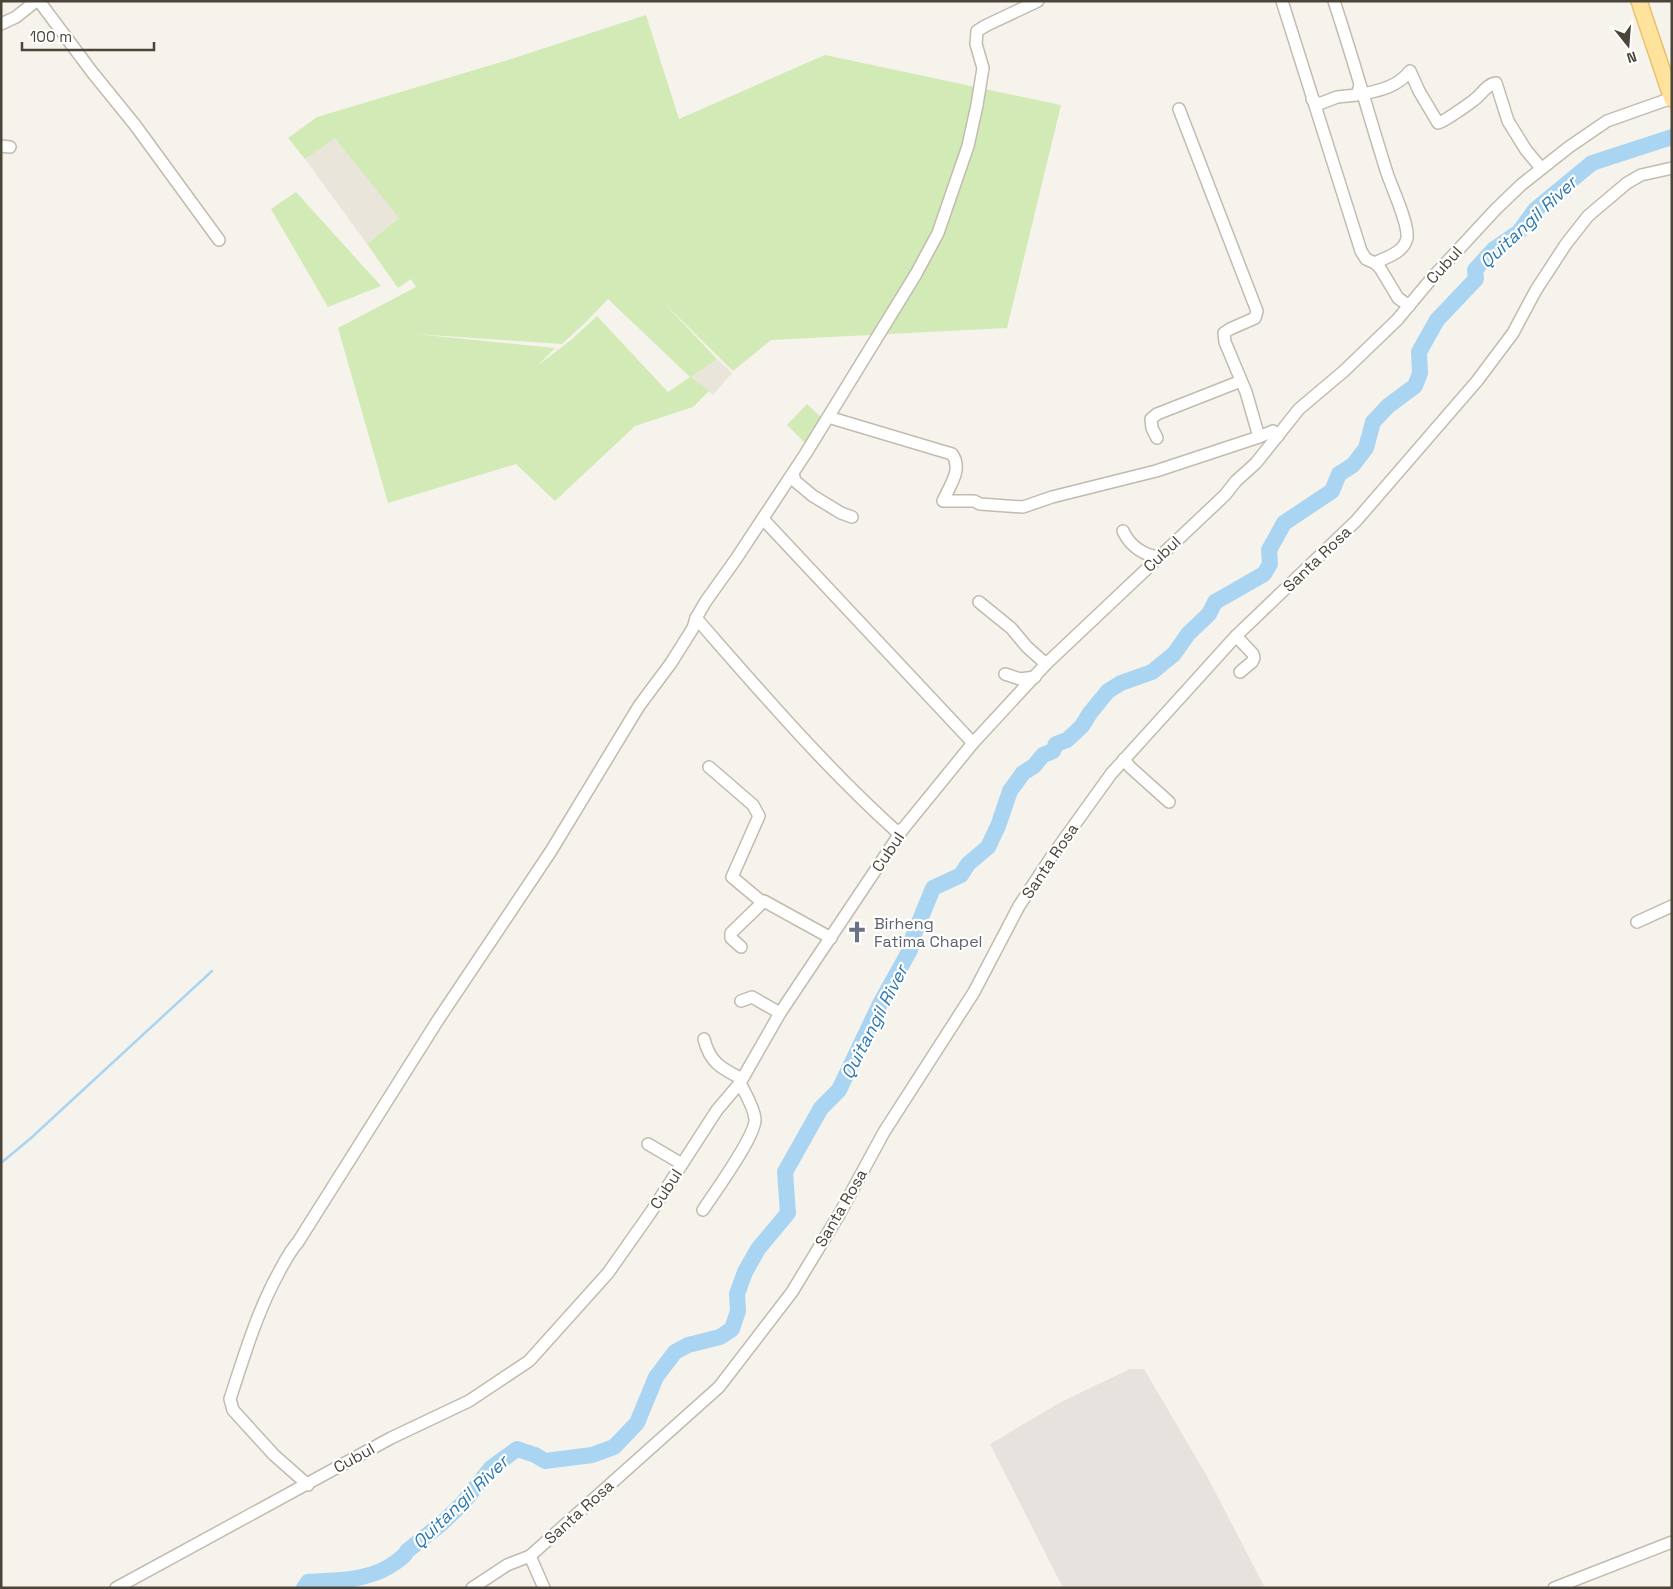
<svg xmlns="http://www.w3.org/2000/svg" width="1673" height="1589" font-family="'Space Grotesk',sans-serif">
  <style>
    .residential { fill: #eae5da }
    .industrial { fill: #e6e2dd }
    .green { fill: #d2eab5; fill-rule: evenodd }
    .lines { fill: none; stroke-linecap: round; stroke-linejoin: round }
    .stream { stroke: #a9d4f2; stroke-width: 2.5 }
    .river { stroke: #a9d4f2; stroke-width: 16 }
    .minor-casing { stroke: #c2bbae; stroke-width: 14 }
    .major-casing { stroke: #e6c16a; stroke-width: 18 }
    .minor { stroke: #fff; stroke-width: 11 }
    .major { stroke: #ffe39c; stroke-width: 15 }
    .labels { text-anchor: middle; dominant-baseline: central; stroke-width: 4.5; stroke-linejoin: round; paint-order: stroke }
    .street-label { font-size: 16px; fill: #4b4439; stroke: #fff }
    .worship-label { font-size: 16px; fill: #5b616d; stroke: #fff; text-anchor: start }
    .water-label { font-size: 18px; font-style: italic; fill: #2e7ab2; stroke: #fff }
  </style>
  <rect width="100%" height="100%" fill="#f6f3ec"/>
  <!-- residential -->
  <g class="residential">
    <polygon points="336,136 399,218 367,244 305,159"/>
    <polygon points="717,359 732,373 713,395 691,377"/>
  </g>
  <!-- industrial -->
  <polygon class="industrial" points="1130,1369 1144,1369 1208,1478 1265,1588 1063,1588 990,1444 1061,1402"/>
  <!-- green -->
  <g class="green">
    <path d="M646,15L679,119L825,55L1061,105L1007,328L771,340L733,371L662,301L717,359L691,377L709,391L693,407L635,426L555,501L516,464L388,503L338,328L416,287L411,279L398,288L367,244L399,218L335,138L305,159L288,138L317,117L508,60ZM608,299L690,377L668,392L597,316L571,340L537,366L555,348L415,334L562,344L586,322Z"/>
    <polygon points="296,192 381,286 328,307 271,209"/>
    <polygon points="807,404 825,421 809,447 787,425"/>
  </g>
  <g class="lines">
    <!-- stream -->
    <polyline class="stream" points="1,1163 31,1138 212,971"/>
    <!-- river -->
    <path class="river" d="M304,1588L308,1582C339,1580 371,1581 396,1562C401,1558 405,1556 407,1551L441,1524L462,1504L491,1468L517,1449L535,1455L545,1461L592,1455L614,1447L637,1423L656,1377L675,1352L688,1345L720,1337L732,1329L738,1311L737,1294L745,1272L758,1249L788,1213L785,1172L821,1108L839,1090L880,1004L910,950L913,937L933,888L961,875L968,864L988,847L998,826L1010,791L1023,773L1034,766L1043,755L1053,751L1056,744L1067,740L1082,726L1090,713L1108,691L1121,683L1152,672L1174,654L1188,634L1209,614L1215,602L1264,574L1270,564L1269,550L1284,523L1332,491L1339,474L1353,465L1366,448L1373,422L1388,406L1415,386L1420,373L1419,352L1437,320L1476,279L1475,270L1494,249L1519,232L1535,210L1592,163L1672,137"/>
    <!-- minor casing -->
    <g class="minor-casing">
      <g id="minor">
        <polyline points="39,1 92,72 135,125 219,240"/>
        <polyline points="1282,1 1361,251 1366,259 1375,263 1380,268 1398,298 1409,306"/>
        <path d="M1334,1C1353,58 1369,116 1387,173C1392,188 1409,224 1407,238C1404,253 1386,257 1375,263"/>
        <polyline points="1,24 16,17 36,1"/>
        <path d="M1363,94C1382,90 1398,86 1410,71L1419,91L1438,123C1442,123 1469,104 1474,100C1481,95 1487,84 1496,83L1508,121L1526,150L1541,168"/>
        <polyline points="1312,99 1319,104 1337,97 1357,95 1360,85"/>
        <polyline points="1179,109 1257,311 1255,318 1230,329 1224,333 1225,342 1246,392 1259,437 1273,431 1278,436"/>
        <polyline points="1,146 10,147"/>
        <path d="M828,417L952,454C963,469 950,485 943,501H974L980,504L1023,507L1052,497L1156,471L1259,437"/>
        <polyline points="1157,438 1152,428 1151,419 1157,414 1241,381"/>
        <polyline points="793,473 795,481 813,496 841,513 852,517"/>
        <polyline points="763,519 973,743"/>
        <path d="M1123,531C1130,546 1144,556 1160,557"/>
        <polyline points="979,602 1011,628 1027,647 1046,664"/>
        <path d="M696,618C760,691 823,765 896,831L903,829"/>
        <polyline points="1236,636 1253,654 1254,658 1252,662 1240,672"/>
        <polyline points="1005,674 1020,679 1035,677"/>
        <polyline points="1124,759 1130,767 1169,802"/>
        <polyline points="709,767 753,805 759,816 732,877 762,902"/>
        <polyline points="1637,922 1672,906"/>
        <polyline points="741,947 731,938 731,933 764,901 831,938"/>
        <polyline points="741,1001 752,997 780,1013"/>
        <path d="M704,1039C710,1063 721,1068 742,1079"/>
        <polyline points="648,1144 682,1164"/>
        <path d="M703,1210C714,1193 756,1136 755,1119C754,1107 745,1093 740,1083"/>
        <path d="M308,1485L274,1455L233,1410L230,1399C244,1356 257,1312 279,1272C285,1261 290,1251 298,1242L438,1020L551,851L639,706L671,663L693,628L696,618L706,601L736,559L806,453L916,274L938,233L968,146L977,105L983,68L976,44L977,31L987,25L1038,1"/>
        <polyline points="530,1556 544,1588"/>
        <polyline points="116,1588 391,1438 469,1401 529,1361 608,1273 651,1212 717,1110 740,1083 780,1013 903,829 973,743 1046,664 1225,495 1236,481 1256,463 1299,409 1344,371 1397,320 1432,278 1496,209 1521,185 1569,147 1607,121 1672,98"/>
        <polyline points="472,1588 507,1565 530,1556 719,1387 792,1292 840,1213 884,1132 974,992 1019,906 1052,856 1111,774 1236,636 1356,521 1477,381 1513,333 1536,290 1566,244 1588,216 1627,183 1641,175 1672,168"/>
        <polyline points="1554,1588 1672,1542"/>
      </g>
    </g>
    <!-- major casing -->
    <g class="major-casing">
      <polyline id="major" points="1639,1 1672,99"/>
    </g>
    <!-- minor -->
    <use href="#minor" class="minor"/>
    <!-- major -->
    <use href="#major" class="major"/>
  </g>
  <!-- icons -->
  <defs>
    <g id="church-bare" transform="scale(1.725)"><path d="M-1.2-6h2.4v3.5h3.3v2.4h-3.3V6h-2.4V-.1h-3.3v-2.4h3.3Z" fill="#6b7280" stroke="#fff" stroke-width="2.5" paint-order="stroke"/></g>
  </defs>
  <g fill-rule="evenodd">
    <use href="#church-bare" x="857" y="932"/>
  </g>
  <g class="labels">
    <!-- street labels -->
    <g class="street-label">
      <text transform="translate(1444 265) rotate(-48)">Cubul</text>
      <text transform="translate(1162 554) rotate(-43)">Cubul</text>
      <text transform="translate(1317 559) rotate(-44)">Santa Rosa</text>
      <text transform="translate(888 852) rotate(-56)">Cubul</text>
      <text transform="translate(1050 861) rotate(-56)">Santa Rosa</text>
      <text transform="translate(666 1189) rotate(-57)">Cubul</text>
      <text transform="translate(841 1208) rotate(-60)">Santa Rosa</text>
      <text transform="translate(354 1458) rotate(-29)">Cubul</text>
      <text transform="translate(579 1512) rotate(-42)">Santa Rosa</text>
    </g>
    <!-- worship labels -->
    <g class="worship-label">
      <text x="874" y="923">Birheng<tspan x="874" dy="18">Fatima Chapel</tspan></text>
    </g>
    <!-- water labels -->
    <g class="water-label">
      <text transform="translate(1528 222) rotate(-43)">Quitangil River</text>
      <text transform="translate(874 1022) rotate(-63)">Quitangil River</text>
      <text transform="translate(460 1502) rotate(-44)">Quitangil River</text>
    </g>
  </g>
  <!-- border -->
  <rect width="1673" height="1589" fill="none" stroke="#4b4439" stroke-width="5"/>
  <!-- north arrow -->
  <g transform="translate(1628 45) rotate(163)" stroke="#ffffff" stroke-width="4" paint-order="stroke">
  <path d="M0-4L9 19L0 12L-9 19Z" fill="#4b4439"/>
  <text y="-8" font-size="14" font-weight="bold" text-anchor="middle" fill="#4b4439">N</text>
  </g>
  <!-- scale -->
  <path d="M22 42v8h132v-8" fill="none" stroke="#4b4439" stroke-width="2.5"/>
  <text x="30" y="42" font-size="15" fill="#4b4439" stroke="#ffffff" stroke-width="4" paint-order="stroke">100 m</text>
</svg>
